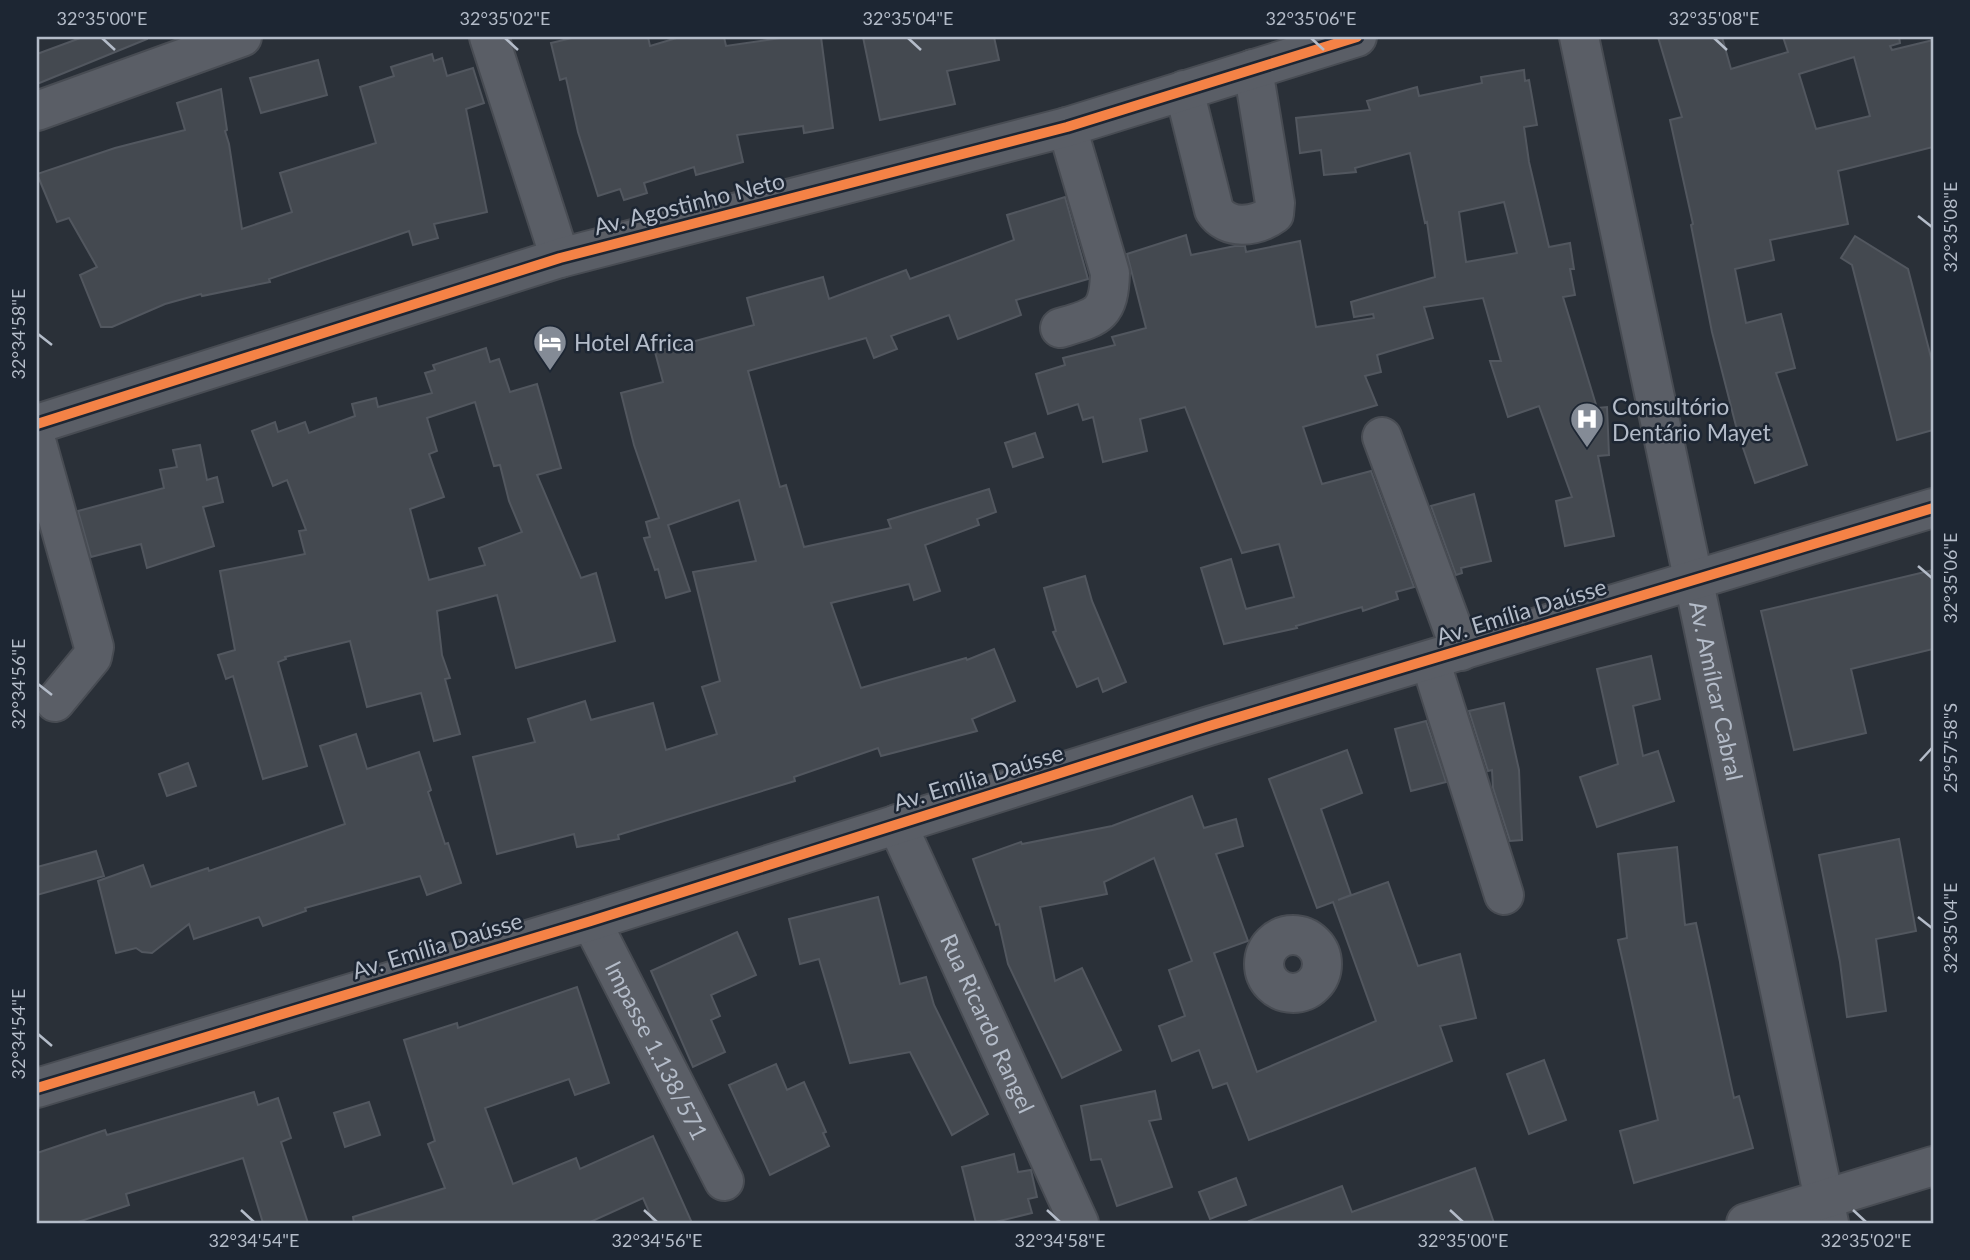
<svg xmlns="http://www.w3.org/2000/svg" width="1970" height="1260" font-family="Lato,sans-serif">
  <style>
    .building { fill: #444950; stroke: #52575f; stroke-width: 2; fill-rule: evenodd }
    .lines { fill: none; stroke-linecap: round; stroke-linejoin: round }
    .minor-casing { stroke: #484c53; stroke-width: 42 }
    .minor { stroke: #5a5e66; stroke-width: 38 }
    .cycleway-casing { stroke: #1d2633; stroke-width: 15 }
    .cycleway { stroke: #f48246; stroke-width: 10 }
    .ticks { fill: none; stroke: #b4bcc9; stroke-width: 2.5 }
    .labels { text-anchor: middle; dominant-baseline: central; stroke-width: 5; stroke-linejoin: round; paint-order: stroke }
    .street-label { font-size: 23px; fill: #b4bcc9; stroke: #1d2633 }
    .poi-label { font-size: 23px; fill: #b4bcc9; stroke: #1d2633; text-anchor: start }
    .neatline { fill: none; stroke: #b4bcc9; stroke-width: 2.5 }
    .ticks-label { font-size: 18px; text-anchor: middle; fill: #b4bcc9 }
  </style>
  <rect width="100%" height="100%" fill="#2a3038"/>
  <!-- building -->
  <g class="building">
    <polygon points="83,37 147,37 147,39 37,84 37,54"/>
    <polygon points="576,37 648,37 650,46 680,37 724,37 726,46 788,37 821,37 833,128 804,133 803,126 737,135 743,162 696,175 694,167 644,183 647,193 624,200 620,189 598,196 578,132 566,78 560,80 551,43"/>
    <polygon points="863,37 994,37 999,60 947,71 955,104 880,120"/>
    <path d="M1658,37H1722L1731,69L1788,52L1783,37H1899L1900,43L1890,46L1892,50L1933,40V147L1838,171L1848,224L1770,240L1774,260L1735,269L1746,323L1781,314L1795,368L1776,373L1807,465L1755,483L1737,430L1712,332L1691,225L1693,224L1670,120L1682,117ZM1854,57L1870,116L1816,129L1799,74Z"/>
    <polygon points="432,54 434,61 442,58 447,76 473,68 484,103 466,109 487,212 434,224 438,238 413,245 409,231 269,279 270,282 202,296 201,294 165,304 112,327 101,327 80,275 97,267 69,218 57,222 37,174 115,148 185,130 177,103 221,89 227,130 225,131 229,144 242,229 292,212 280,173 376,143 360,87 394,76 391,67"/>
    <polygon points="318,60 327,95 261,113 250,78"/>
    <path d="M1524,70L1525,81L1529,80L1537,125L1524,127L1529,162L1549,247L1570,243L1574,269H1570L1575,295L1563,297L1597,408L1607,407L1609,455L1598,456L1614,536L1565,546L1556,501L1572,497L1539,406L1508,417L1490,361H1501L1483,298L1424,307L1433,338L1377,355L1381,372L1365,376L1377,405L1303,427L1322,484L1371,471L1414,587L1396,592L1398,599L1363,611L1362,607L1296,626L1297,628L1224,644L1201,568L1231,559L1246,609L1294,597L1279,544L1242,553L1185,407L1140,419L1147,451L1103,462L1093,417L1083,420L1078,404L1048,414L1036,374L1065,365L1063,358L1115,345L1112,337L1146,328L1127,254L1186,235L1191,255L1235,246H1245L1246,252L1300,241L1316,327L1374,318L1373,314L1354,317L1351,302L1435,277L1427,222L1425,223L1410,153L1355,168L1356,172L1324,175L1321,150L1300,153L1296,118L1370,110L1367,101L1417,87L1419,96L1482,83L1481,77ZM1504,202L1517,253L1466,262L1459,212Z"/>
    <polygon points="1065,197 1088,279 1016,300 1021,315 958,339 949,315 891,336 897,349 874,358 866,338 748,371 780,487 786,485 804,547 891,528 888,520 989,489 996,512 977,519 979,525 925,545 940,591 914,600 909,584 831,603 861,688 966,658 967,660 994,649 1015,701 972,719 977,731 881,756 878,748 794,777 795,781 618,835 619,839 577,847 574,834 497,854 473,757 535,742 528,719 585,701 591,720 653,703 666,750 717,734 702,687 720,681 693,572 756,561 739,500 668,525 690,591 666,598 658,569 655,570 644,538 650,537 646,522 659,518 634,445 621,393 663,382 655,352 754,325 747,298 823,277 829,299 906,270 910,279 1014,240 1007,215"/>
    <polygon points="1855,236 1908,269 1933,365 1933,430 1897,440 1852,265 1841,258"/>
    <path d="M486,348L490,362L499,359L510,392L537,384L561,468L537,475L581,578L596,573L615,641L516,668L497,595L437,611L442,655L450,678L445,679L460,734L434,741L421,693L367,707L350,641L285,657L286,659L278,662L307,766L263,779L233,676L226,679L218,655L235,650L220,571L305,554L299,531L306,530L287,480L273,486L252,431L275,422L278,432L305,422L309,433L355,416L352,404L376,398L378,407L432,393L425,373L435,370L433,365ZM475,402L494,466L500,465L509,501L522,532L479,548L485,565L429,580L410,509L444,497L429,454L437,451L427,418Z"/>
    <polygon points="1035,433 1043,457 1013,467 1005,443"/>
    <polygon points="200,445 207,480 217,477 223,502 203,507 214,546 147,568 141,544 91,557 78,511 164,488 160,470 177,467 173,450"/>
    <polygon points="1474,494 1491,561 1461,568 1462,573 1456,575 1431,506"/>
    <polygon points="1933,570 1933,649 1851,669 1866,733 1794,750 1761,611"/>
    <polygon points="1085,576 1092,601 1126,682 1103,692 1098,678 1077,687 1053,632 1056,631 1044,588"/>
    <polygon points="1651,656 1660,699 1633,706 1643,756 1658,751 1674,801 1597,827 1580,777 1618,764 1597,669"/>
    <polygon points="1504,703 1519,770 1522,840 1510,841 1493,788 1492,770 1488,771 1469,711"/>
    <polygon points="1426,721 1446,782 1411,791 1395,729"/>
    <polygon points="356,734 367,769 419,752 431,790 428,792 445,844 448,843 461,883 427,895 420,876 305,908 306,911 263,926 259,917 194,939 189,924 152,953 142,952 136,948 116,953 98,881 143,865 151,887 208,868 209,871 345,824 320,746"/>
    <polygon points="1347,750 1362,793 1321,809 1351,895 1338,900 1388,882 1418,966 1460,954 1476,1018 1440,1026 1452,1061 1249,1140 1227,1083 1213,1088 1199,1050 1172,1061 1159,1026 1185,1016 1169,970 1192,961 1154,858 1104,882 1107,894 1040,907 1055,981 1082,968 1121,1050 1062,1078 1008,964 999,924 996,925 973,859 1021,842 1022,844 1112,826 1192,796 1204,828 1236,819 1243,846 1216,854 1248,941 1214,953 1257,1072 1376,1021 1333,902 1317,908 1269,779"/>
    <polygon points="188,763 196,786 167,796 159,774"/>
    <polygon points="1899,839 1916,931 1876,939 1886,1011 1847,1017 1840,962 1819,855"/>
    <polygon points="1677,847 1685,925 1696,923 1734,1098 1739,1096 1753,1148 1634,1183 1620,1131 1658,1120 1618,940 1627,938 1618,854"/>
    <polygon points="96,851 104,876 37,895 37,867"/>
    <polygon points="878,897 900,984 926,977 934,1005 988,1114 952,1135 910,1052 850,1063 819,959 800,964 789,919"/>
    <polygon points="737,932 756,975 711,995 720,1016 711,1020 725,1052 693,1067 651,971"/>
    <polygon points="577,987 609,1083 575,1095 569,1079 485,1108 513,1184 576,1158 580,1169 653,1136 692,1223 654,1223 643,1198 588,1223 354,1223 353,1217 445,1188 428,1144 435,1141 404,1040 457,1023 458,1028"/>
    <polygon points="1544,1060 1566,1120 1529,1134 1507,1074"/>
    <polygon points="776,1064 787,1090 804,1082 826,1132 823,1133 829,1146 770,1175 729,1085"/>
    <polygon points="1155,1091 1161,1119 1149,1121 1172,1187 1117,1206 1101,1159 1091,1160 1081,1106"/>
    <polygon points="254,1092 258,1105 278,1098 291,1138 281,1142 308,1223 263,1223 243,1158 126,1194 129,1205 75,1223 37,1223 37,1153 105,1130 107,1135"/>
    <polygon points="369,1102 380,1135 345,1147 334,1113"/>
    <polygon points="1014,1154 1018,1172 1031,1170 1037,1197 1028,1199 1032,1213 991,1223 976,1223 962,1167"/>
    <polygon points="1475,1168 1494,1223 1250,1223 1249,1221 1342,1186 1352,1212"/>
    <polygon points="1236,1178 1246,1205 1210,1219 1199,1192"/>
  </g>
  <g class="lines">
    <!-- minor casing -->
    <g class="minor-casing">
      <g id="minor">
        <polyline points="489,37 560,258"/>
        <path id="s1" d="M1579,37L1829,1223"/>
        <path d="M1184,90L1214,210C1227,231 1256,227 1274,214L1275,203L1253,69"/>
        <polyline points="37,111 242,37"/>
        <path d="M1060,328C1097,317 1109,316 1110,273L1067,127"/>
        <polyline points="37,424 560,258 1067,127 1357,37"/>
        <polyline points="1382,437 1461,651"/>
        <polyline points="37,444 94,647 92,657 55,702"/>
        <polyline points="1430,660 1504,895"/>
        <path id="s2" d="M897,824L1079,1223"/>
        <path id="s3" d="M591,921L724,1181"/>
        <circle cx="1293" cy="964" r="29"/>
        <polyline points="37,1088 591,921 1209,726 1933,508"/>
        <polyline points="1746,1223 1933,1166"/>
      </g>
    </g>
    <!-- minor -->
    <use href="#minor" class="minor"/>
    <!-- cycleway casing -->
    <g class="cycleway-casing">
      <g id="cycleway">
        <polyline points="37,424 560,258 1067,127 1357,37"/>
        <polyline points="37,1088 591,921 1209,726 1933,508"/>
      </g>
    </g>
    <!-- cycleway -->
    <use href="#cycleway" class="cycleway"/>
  </g>
  <!-- ticks -->
  <path class="ticks" d="M102,38L115,50M505,38L518,50M908,38L921,50M1311,38L1324,50M1714,38L1727,50M1918,216L1932,227M38,334L52,345M1918,566L1932,578M38,684L52,695M1920,761L1932,748M1918,917L1932,928M38,1034L52,1046M241,1210L254,1222M644,1210L657,1222M1047,1210L1060,1222M1450,1210L1463,1222M1853,1210L1866,1222"/>
  <!-- icons -->
  <defs>
    <g id="hotel-pin" transform="scale(1.75)"><path d="M0 17L-7.5 6A9.5 9.5 0 1 1 7.5 6Z" fill="#848b96" stroke="#1d2633"/><path d="M-6-4.5h1.5V1H6V5H4.5V3h-9V5H-6ZM-4 0a1.8 1.8 0 1 1 3.6 0ZM.5 0V-2.5h3Q6-2.5 6 0Z" fill="#fff"/></g>
    <g id="hospital-pin" transform="scale(1.75)"><path d="M0 17L-7.5 6A9.5 9.5 0 1 1 7.5 6Z" fill="#848b96" stroke="#1d2633"/><path d="M-5-5h3v3.5h4V-5h3V5h-3V1.5h-4V5h-3Z" fill="#fff"/></g>
  </defs>
  <g fill-rule="evenodd">
    <use href="#hotel-pin" x="550" y="342"/>
    <use href="#hospital-pin" x="1587" y="419"/>
  </g>
  <g class="labels">
    <!-- street labels -->
    <g class="street-label">
      <text transform="translate(689 203) rotate(-14)">Av. Agostinho Neto</text>
      <text transform="translate(1521 611) rotate(-17)">Av. Emília Daússe</text>
      <text stroke="none"><textPath href="#s1" startOffset="668">Av. Amílcar Cabral</textPath></text>
      <text transform="translate(978 777) rotate(-17)">Av. Emília Daússe</text>
      <text transform="translate(437 945) rotate(-17)">Av. Emília Daússe</text>
      <text stroke="none"><textPath href="#s2" startOffset="219">Rua Ricardo Rangel</textPath></text>
      <text stroke="none"><textPath href="#s3" startOffset="145">Impasse 1.138/571</textPath></text>
    </g>
    <!-- poi labels -->
    <g class="poi-label">
      <text x="574" y="342">Hotel Africa</text>
      <text x="1612" y="406">Consultório<tspan x="1612" dy="26">Dentário Mayet</tspan></text>
    </g>
  </g>
  <!-- border -->
  <rect width="1970" height="1260" fill="none" stroke="#1d2633" stroke-width="77"/>
  <rect x="38" y="38" width="1894" height="1184" class="neatline"/>
  <g class="ticks-label">
    <text x="102" y="25">32°35'00"E</text>
    <text x="505" y="25">32°35'02"E</text>
    <text x="908" y="25">32°35'04"E</text>
    <text x="1311" y="25">32°35'06"E</text>
    <text x="1714" y="25">32°35'08"E</text>
    <text transform="translate(1951 227) rotate(-90)" y="6">32°35'08"E</text>
    <text transform="translate(19 334) rotate(-90)" y="6">32°34'58"E</text>
    <text transform="translate(1951 578) rotate(-90)" y="6">32°35'06"E</text>
    <text transform="translate(19 684) rotate(-90)" y="6">32°34'56"E</text>
    <text transform="translate(1951 748) rotate(-90)" y="6">25°57'58"S</text>
    <text transform="translate(1951 928) rotate(-90)" y="6">32°35'04"E</text>
    <text transform="translate(19 1034) rotate(-90)" y="6">32°34'54"E</text>
    <text x="254" y="1247">32°34'54"E</text>
    <text x="657" y="1247">32°34'56"E</text>
    <text x="1060" y="1247">32°34'58"E</text>
    <text x="1463" y="1247">32°35'00"E</text>
    <text x="1866" y="1247">32°35'02"E</text>
  </g>
</svg>
